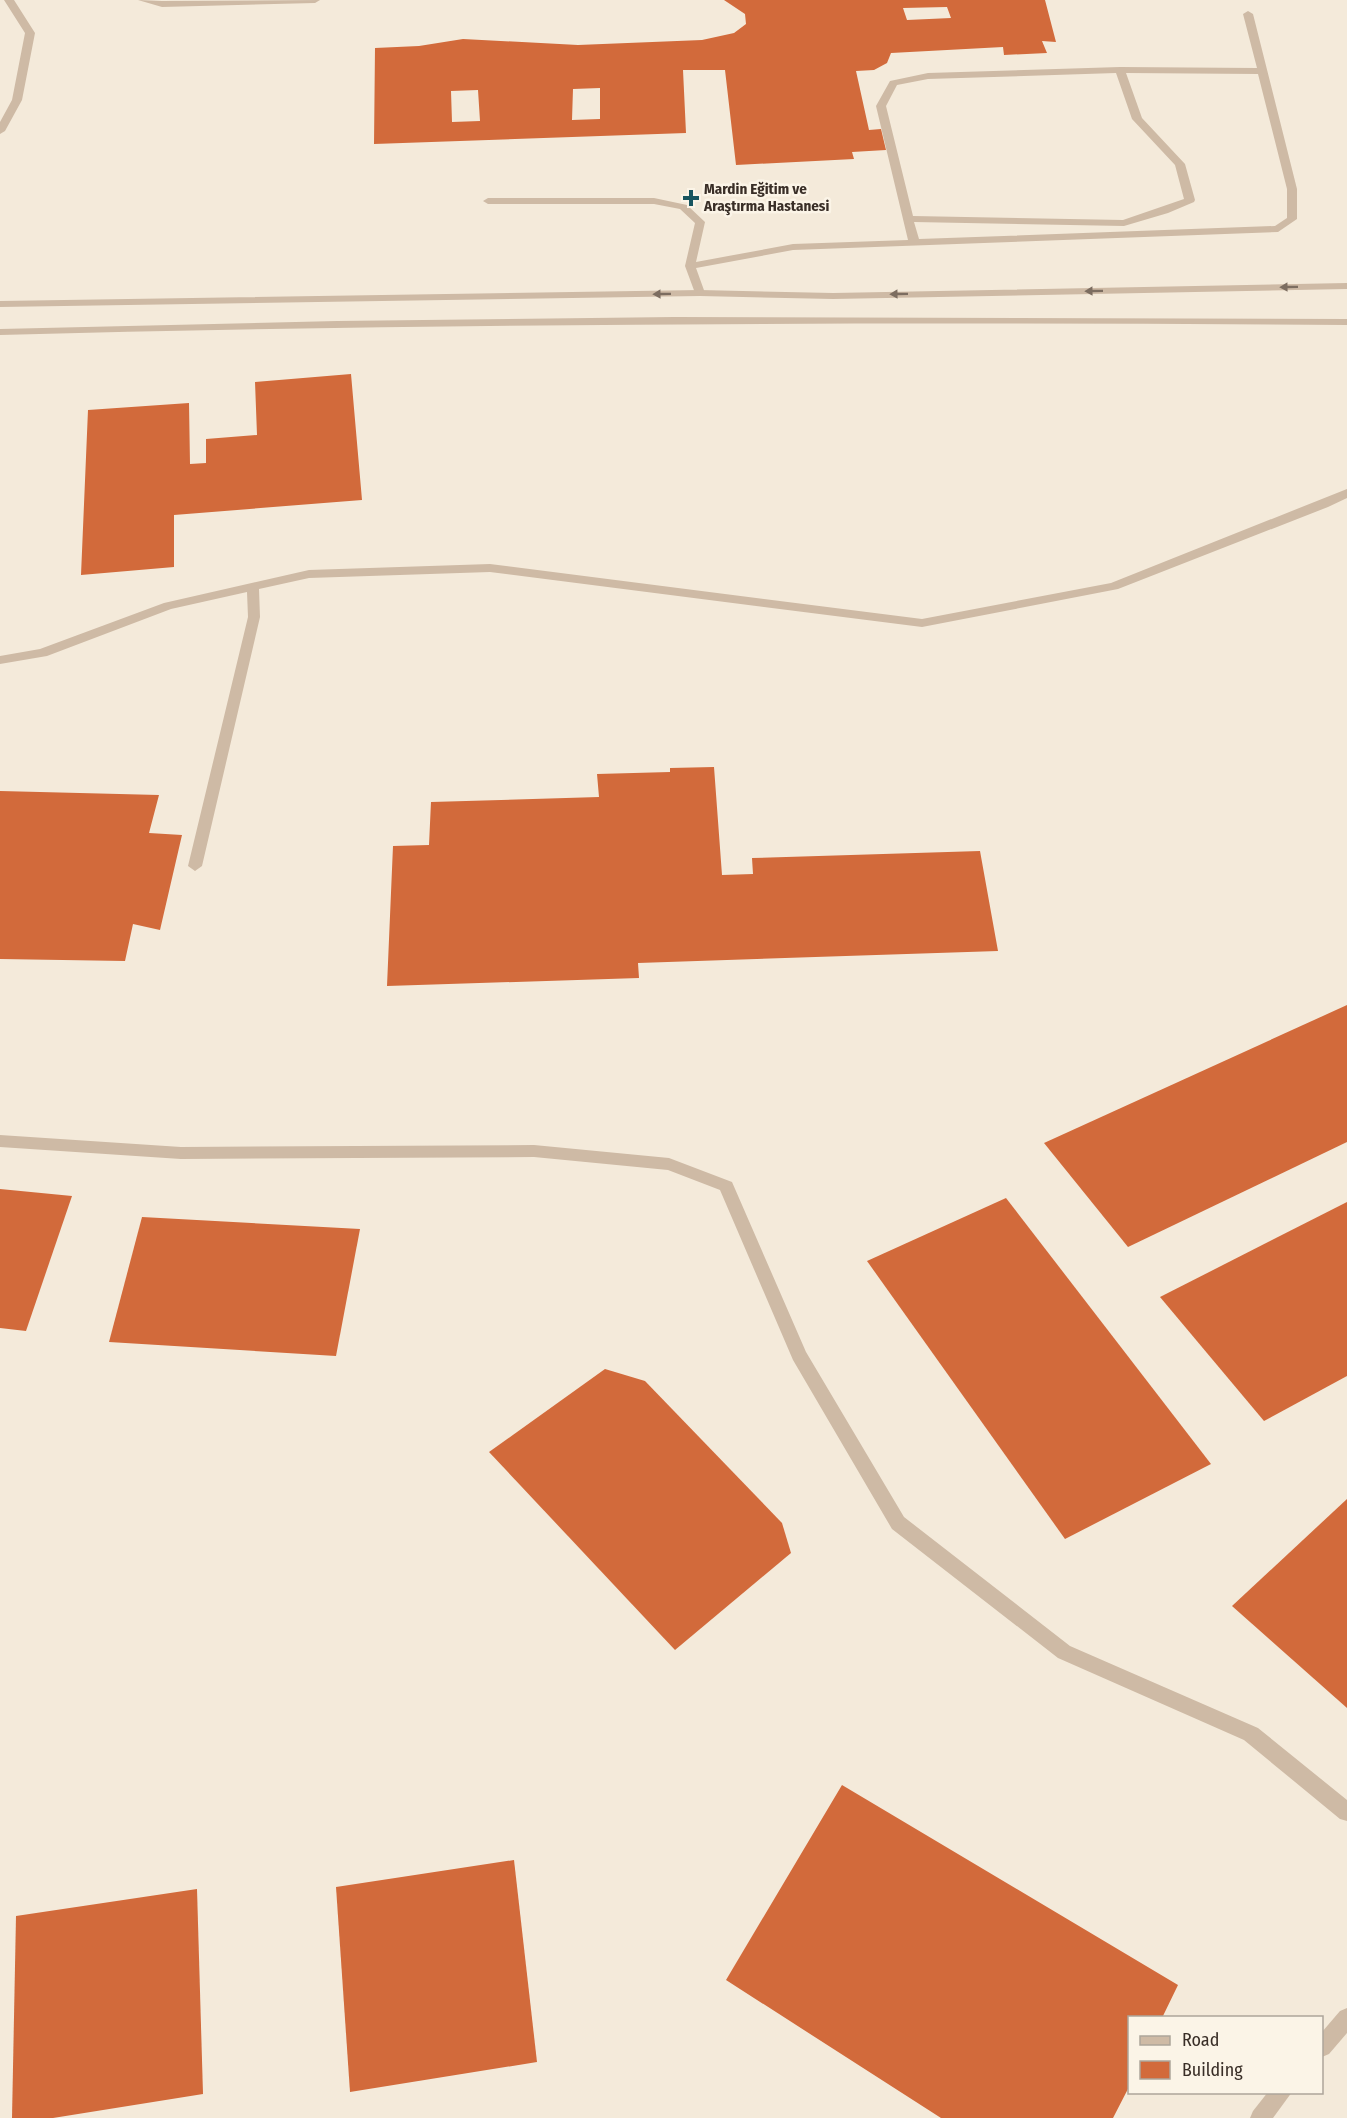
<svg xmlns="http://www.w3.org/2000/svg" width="1347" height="2118" font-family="'Fira Sans Condensed',sans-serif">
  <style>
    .building { fill: #d26a3b; fill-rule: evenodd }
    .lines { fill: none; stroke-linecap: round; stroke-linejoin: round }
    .lane { fill: #cebaa5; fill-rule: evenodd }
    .street { fill: #cebaa5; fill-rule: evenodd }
    .oneway { fill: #7c6d60 }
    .poi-dot { fill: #18555f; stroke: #fbf4e7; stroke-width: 2 }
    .labels { text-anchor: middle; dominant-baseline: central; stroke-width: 5; stroke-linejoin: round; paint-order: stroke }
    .far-poi-label { font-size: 15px; font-weight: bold; fill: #392e27; stroke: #fbf4e7; text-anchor: start }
  </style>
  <rect width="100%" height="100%" fill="#f4eada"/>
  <!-- building -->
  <g class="building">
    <path d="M724,0H1045L1056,42L1042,41L1047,53L1004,55L1003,47L891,53L887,63L874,70L856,71L869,130L881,129L886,150L852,152L854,159L736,165L725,70H683L686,133L374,144L375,48L419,46L463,39L578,45L702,40L734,33L746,24L745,14ZM947,7L951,18L907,20L903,8ZM600,88V119L572,120L573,89ZM478,90L480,121L452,122L451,91Z"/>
    <polygon points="351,374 362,500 174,515 174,567 81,575 88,410 189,403 190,464 206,463 206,439 257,435 255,382"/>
    <polygon points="714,767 722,875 753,874 752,858 980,851 998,951 638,963 639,978 387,986 393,846 429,845 431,802 599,797 597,774 670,772 670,768"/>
    <polygon points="0,791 159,795 149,833 182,835 160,930 133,924 125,961 0,959"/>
    <polygon points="1347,1005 1347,1142 1128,1247 1044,1143"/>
    <polygon points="0,1189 72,1196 26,1331 0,1328"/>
    <polygon points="1006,1198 1211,1464 1065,1539 867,1261"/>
    <polygon points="1347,1202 1347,1376 1264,1421 1160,1297"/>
    <polygon points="142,1217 360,1229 336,1356 109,1342"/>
    <polygon points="605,1369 645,1381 782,1523 791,1553 675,1650 489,1452"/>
    <polygon points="1347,1499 1347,1708 1232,1606"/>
    <polygon points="842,1785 1178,1985 1162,2018 1130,2018 1130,2085 1113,2118 941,2118 726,1980"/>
    <polygon points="514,1860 537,2062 350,2092 336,1887"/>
    <polygon points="197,1889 203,2094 53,2118 12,2118 16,1916"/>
  </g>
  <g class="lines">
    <!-- lane -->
    <path class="lane" d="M1248,11L1253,14L1297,189V219L1278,232L793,250L696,268L705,293L700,296L695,293L685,266L695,223L680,209L654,204H488L483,201L488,198H654L687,205L705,222L696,262L793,244L908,240L876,106L890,81L928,73L1120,67L1257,68L1243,14ZM1116,73L1132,119L1175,165L1184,199L1123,220L913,216L886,106L897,85L928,79ZM1126,73L1258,74L1287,189V218L1275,226L919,239L914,222L1124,226L1168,213L1194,202L1195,200L1185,164L1142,118Z"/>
    <!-- street -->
    <g class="street">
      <polygon points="4,0 14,0 35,33 22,100 5,131 0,134 0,122 12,100 25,33"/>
      <polygon points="138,0 162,1 320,0 315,3 162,7"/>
      <polygon points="1347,283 1347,289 833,299 700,296 0,307 0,301 700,290 833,293"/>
      <path d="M674,317L1347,319V325C898,322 449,323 0,335V329L337,321Z"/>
      <polygon points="1347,489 1347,498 1328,507 1118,589 922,627 490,572 309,578 259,589 260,617 202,866 195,871 188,866 248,617 247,592 171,609 47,656 0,664 0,656 40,649 164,603 309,570 490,564 922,619 1111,583"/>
      <polygon points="0,1135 181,1147 534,1145 669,1158 732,1182 806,1352 904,1517 1070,1646 1258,1728 1347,1800 1347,1821 1340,1819 1244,1740 1058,1658 892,1529 793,1360 720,1190 668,1170 534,1157 181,1159 0,1147"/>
      <polygon points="1347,2008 1347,2033 1329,2054 1322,2057 1322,2032 1340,2011"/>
      <polygon points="1268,2092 1292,2092 1273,2118 1250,2118 1253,2111"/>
    </g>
  </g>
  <!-- one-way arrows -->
  <defs><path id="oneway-solid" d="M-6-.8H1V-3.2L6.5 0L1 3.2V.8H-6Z" transform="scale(1.5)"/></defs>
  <g class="oneway">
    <use href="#oneway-solid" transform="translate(1289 287) rotate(179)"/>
    <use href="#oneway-solid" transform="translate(1094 291) rotate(179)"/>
    <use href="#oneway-solid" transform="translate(662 294) rotate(179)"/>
    <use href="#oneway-solid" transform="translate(899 294) rotate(179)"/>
  </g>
  <!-- markers -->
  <path class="poi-dot" d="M688 189h6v6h6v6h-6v6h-6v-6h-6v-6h6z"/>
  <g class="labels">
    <!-- far-poi labels -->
    <g class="far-poi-label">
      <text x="704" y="189">Mardin Eğitim ve<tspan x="704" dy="17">Araştırma Hastanesi</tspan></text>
    </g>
  </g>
  <!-- legend -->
  <rect x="1128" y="2016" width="195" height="78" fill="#fbf4e7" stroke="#ada59a" stroke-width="1.5"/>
  <rect x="1140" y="2036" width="30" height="9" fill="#cebaa5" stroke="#ada59a" stroke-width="1.5"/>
  <text x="1182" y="2046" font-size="18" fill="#392e27">Road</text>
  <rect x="1140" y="2061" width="30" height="18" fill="#d26a3b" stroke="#ada59a" stroke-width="1.5"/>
  <text x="1182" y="2076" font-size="18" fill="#392e27">Building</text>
</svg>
